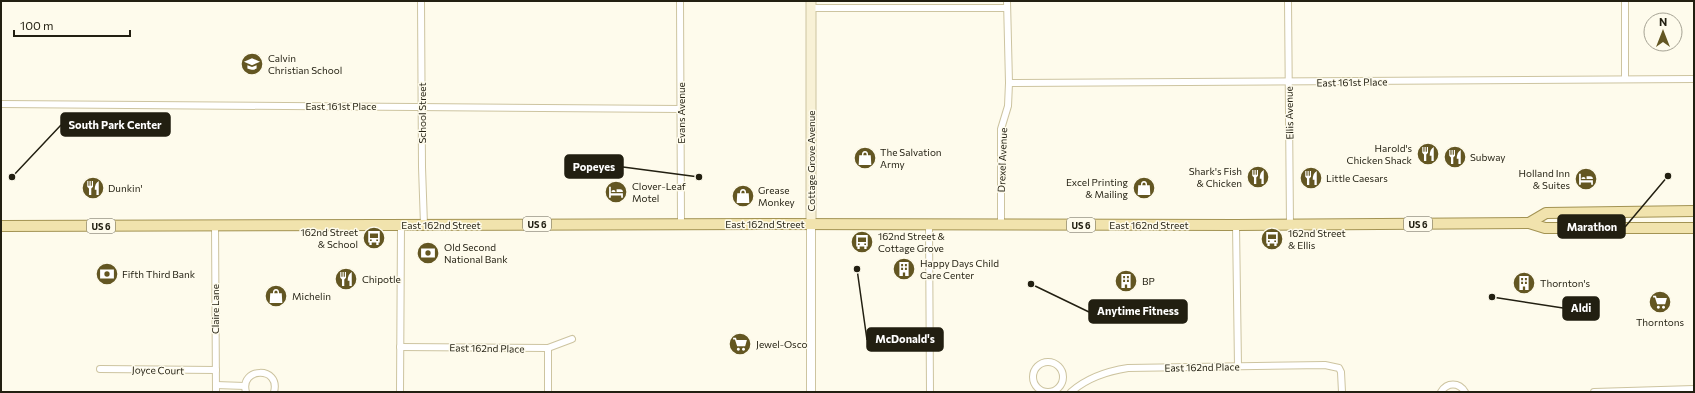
<svg xmlns="http://www.w3.org/2000/svg" width="1695" height="393" font-family="Commissioner,sans-serif">
  <style>
    .lines { fill: none; stroke-linecap: round; stroke-linejoin: round }
    .minor-casing { stroke: #cdc4a0; stroke-width: 8 }
    .tertiary-casing { stroke: #cdc4a0; stroke-width: 10 }
    .secondary-casing { stroke: #cdc4a0; stroke-width: 11 }
    .primary-casing { stroke: #a39353; stroke-width: 12 }
    .minor { stroke: #fff; stroke-width: 6 }
    .tertiary { stroke: #fff; stroke-width: 8 }
    .secondary { stroke: #f8f1d6; stroke-width: 9 }
    .primary { stroke: #f1e3ad; stroke-width: 10 }
    .labels { text-anchor: middle; dominant-baseline: central; stroke-width: 3; stroke-linejoin: round; paint-order: stroke }
    .shield { fill: #fefbec; stroke: #646153; stroke-width: 1 }
    .shield-label { font-size: 9px; font-weight: bold; fill: #221f11 }
    .poi-label { font-size: 10px; fill: #221f11; stroke: #fefbec; text-anchor: start }
    .street-label { font-size: 10px; fill: #221f11; stroke: #fefbec }
    .leader { fill: none; stroke: #221f11; stroke-width: 1.5 }
    .callout-dot { fill: #221f11; stroke: #fefbec; stroke-width: 1.5 }
    .callout { fill: #221f11; stroke: #221f11; stroke-width: 1.5 }
    .callout-label { font-size: 11px; text-anchor: middle; font-weight: bold; fill: #fff }
  </style>
  <rect width="100%" height="100%" fill="#fefbec"/>
  <g class="lines">
    <!-- minor casing -->
    <g class="minor-casing">
      <g id="minor">
        <polyline points="421,1 422,167 424,225"/>
        <polyline points="680,1 681,224"/>
        <polyline points="1288,1 1290,225"/>
        <polyline points="1625,1 1625,79"/>
        <polyline points="811,8 1007,8"/>
        <polyline points="1009,83 1694,79"/>
        <polyline points="1,104 681,109"/>
        <polyline points="929,224 930,392"/>
        <polyline points="215,225 216,392"/>
        <polyline points="1001,225 1001,129 1008,106 1009,83 1007,1"/>
        <polyline points="1236,225 1238,366"/>
        <polyline points="400,347 548,348 572,339"/>
        <circle cx="1048" cy="377" r="15"/>
        <polyline points="100,369 216,370"/>
        <polyline points="216,385 245,386"/>
        <path d="M246,392C239,367 281,366 274,392"/>
        <polyline points="400,392 401,225"/>
        <polyline points="548,392 548,348"/>
        <path d="M1071,392C1087,378 1108,371 1128,368L1325,365L1339,368L1341,372L1342,392"/>
        <path d="M1441,392C1447,382 1459,382 1465,392"/>
        <polyline points="1594,392 1694,389"/>
      </g>
    </g>
    <!-- tertiary casing -->
    <g class="tertiary-casing">
      <polyline id="tertiary" points="811,224 811,392"/>
    </g>
    <!-- secondary casing -->
    <g class="secondary-casing">
      <polyline id="secondary" points="811,1 811,224"/>
    </g>
    <!-- primary casing -->
    <g class="primary-casing">
      <g id="primary">
        <polyline points="1529,223 1546,213 1694,211"/>
        <polyline points="1,226 771,224 1236,225 1529,223 1545,228 1694,228"/>
      </g>
    </g>
    <!-- minor -->
    <use href="#minor" class="minor"/>
    <!-- tertiary -->
    <use href="#tertiary" class="tertiary"/>
    <!-- secondary -->
    <use href="#secondary" class="secondary"/>
    <!-- primary -->
    <use href="#primary" class="primary"/>
  </g>
  <!-- icons -->
  <defs>
    <g id="school-disc" transform="scale(1.15)"><circle r="9.5" fill="#635622" stroke="#fefbec"/><path d="M0-5L7-2L0 1L-7-2ZM-4 1L0 2.5L4 1V4Q0 6-4 4Z" fill="#fff"/></g>
    <g id="restaurant-disc" transform="scale(1.15)"><circle r="9.5" fill="#635622" stroke="#fefbec"/><path d="M-5-6h1v4h1v-4h1v4h1v-4h1v5L-1.5 .5V6h-2V.5L-5-1ZM5-6V6H3V1.5H1.5Q1.5-4 5-6Z" fill="#fff"/></g>
    <g id="shop-disc" transform="scale(1.15)"><circle r="9.5" fill="#635622" stroke="#fefbec"/><path d="M-5-2.5h2.3a2.7 3.5 0 0 1 5.4 0H5L5.5 6h-11ZM-1.5-2.5h3a1.5 2.3 0 0 0-3 0Z" fill="#fff"/></g>
    <g id="hotel-disc" transform="scale(1.15)"><circle r="9.5" fill="#635622" stroke="#fefbec"/><path d="M-6-4.5h1.5V1H6V5H4.5V3h-9V5H-6ZM-4 0a1.8 1.8 0 1 1 3.6 0ZM.5 0V-2.5h3Q6-2.5 6 0Z" fill="#fff"/></g>
    <g id="bus-disc" transform="scale(1.15)"><circle r="9.5" fill="#635622" stroke="#fefbec"/><path d="M-5-6H5V4H4V6H2V4H-2V6H-4V4H-5ZM-3.5-4V0h7V-4ZM-3.5 1.2v1.5H-2V1.2ZM2 1.2v1.5H3.5V1.2Z" fill="#fff"/></g>
    <g id="bank-disc" transform="scale(1.15)"><circle r="9.5" fill="#635622" stroke="#fefbec"/><path d="M-6-4H6V4H-6ZM0-2.3a2.3 2.3 0 1 0 0 4.6a2.3 2.3 0 1 0 0-4.6Z" fill="#fff"/></g>
    <g id="building-disc" transform="scale(1.15)"><circle r="9.5" fill="#635622" stroke="#fefbec"/><path d="M-4-6H4V6H1V3H-1V6H-4ZM-2.5-4.3h1.7v1.8h-1.7ZM.8-4.3h1.7v1.8H.8ZM-2.5-1h1.7V.8h-1.7ZM.8-1h1.7V.8H.8Z" fill="#fff"/></g>
    <g id="supermarket-disc" transform="scale(1.15)"><circle r="9.5" fill="#635622" stroke="#fefbec"/><path d="M-6-5.5h2.5l.6 2H6L4.5 2H-2.5L-4.4-4H-6ZM-1.5 3.2a1.3 1.3 0 1 0 .1 0ZM3 3.2a1.3 1.3 0 1 0 .1 0Z" fill="#fff"/></g>
  </defs>
  <g fill-rule="evenodd">
    <use href="#school-disc" x="252" y="64"/>
    <use href="#restaurant-disc" x="1428" y="154"/>
    <use href="#restaurant-disc" x="1455" y="157"/>
    <use href="#shop-disc" x="865" y="158"/>
    <use href="#restaurant-disc" x="1258" y="177"/>
    <use href="#restaurant-disc" x="1311" y="178"/>
    <use href="#hotel-disc" x="1586" y="179"/>
    <use href="#restaurant-disc" x="93" y="188"/>
    <use href="#shop-disc" x="1144" y="188"/>
    <use href="#hotel-disc" x="616" y="192"/>
    <use href="#shop-disc" x="743" y="196"/>
    <use href="#bus-disc" x="374" y="238"/>
    <use href="#bus-disc" x="1272" y="239"/>
    <use href="#bus-disc" x="862" y="242"/>
    <use href="#bank-disc" x="428" y="253"/>
    <use href="#building-disc" x="904" y="269"/>
    <use href="#bank-disc" x="107" y="274"/>
    <use href="#restaurant-disc" x="346" y="279"/>
    <use href="#building-disc" x="1126" y="281"/>
    <use href="#building-disc" x="1524" y="283"/>
    <use href="#shop-disc" x="276" y="296"/>
    <use href="#supermarket-disc" x="1660" y="302"/>
    <use href="#supermarket-disc" x="740" y="344"/>
  </g>
  <g class="labels">
    <!-- shield labels -->
    <g class="shield">
      <rect x="523" y="217" width="28" height="14" rx="3"/>
      <rect x="1404" y="217" width="28" height="14" rx="3"/>
      <rect x="1067" y="218" width="28" height="14" rx="3"/>
      <rect x="87" y="219" width="28" height="14" rx="3"/>
    </g>
    <g class="shield-label">
      <text x="537" y="224">US 6</text>
      <text x="1418" y="224">US 6</text>
      <text x="1081" y="225">US 6</text>
      <text x="101" y="226">US 6</text>
    </g>
    <!-- poi labels -->
    <g class="poi-label">
      <text x="268" y="58">Calvin<tspan x="268" dy="12">Christian School</tspan></text>
      <text x="1412" y="148" text-anchor="end">Harold's<tspan x="1412" dy="12">Chicken Shack</tspan></text>
      <text x="880" y="152">The Salvation<tspan x="880" dy="12">Army</tspan></text>
      <text x="1470" y="157">Subway</text>
      <text x="1242" y="171" text-anchor="end">Shark's Fish<tspan x="1242" dy="12">&amp; Chicken</tspan></text>
      <text x="1570" y="173" text-anchor="end">Holland Inn<tspan x="1570" dy="12">&amp; Suites</tspan></text>
      <text x="1326" y="178">Little Caesars</text>
      <text x="1128" y="182" text-anchor="end">Excel Printing<tspan x="1128" dy="12">&amp; Mailing</tspan></text>
      <text x="632" y="186">Clover-Leaf<tspan x="632" dy="12">Motel</tspan></text>
      <text x="108" y="188">Dunkin'</text>
      <text x="758" y="190">Grease<tspan x="758" dy="12">Monkey</tspan></text>
      <text x="358" y="232" text-anchor="end">162nd Street<tspan x="358" dy="12">&amp; School</tspan></text>
      <text x="1288" y="233">162nd Street<tspan x="1288" dy="12">&amp; Ellis</tspan></text>
      <text x="878" y="236">162nd Street &amp;<tspan x="878" dy="12">Cottage Grove</tspan></text>
      <text x="444" y="247">Old Second<tspan x="444" dy="12">National Bank</tspan></text>
      <text x="920" y="263">Happy Days Child<tspan x="920" dy="12">Care Center</tspan></text>
      <text x="122" y="274">Fifth Third Bank</text>
      <text x="362" y="279">Chipotle</text>
      <text x="1142" y="281">BP</text>
      <text x="1540" y="283">Thornton's</text>
      <text x="292" y="296">Michelin</text>
      <text x="1660" y="322" text-anchor="middle">Thorntons</text>
      <text x="756" y="344">Jewel-Osco</text>
    </g>
    <!-- street labels -->
    <g class="street-label">
      <text transform="translate(1352 82) rotate(-1)">East 161st Place</text>
      <text x="341" y="106">East 161st Place</text>
      <text transform="translate(422 113) rotate(-90)">School Street</text>
      <text transform="translate(681 113) rotate(-90)">Evans Avenue</text>
      <text transform="translate(1289 113) rotate(-91)">Ellis Avenue</text>
      <text transform="translate(1002 160) rotate(-88)">Drexel Avenue</text>
      <text transform="translate(811 161) rotate(-90)">Cottage Grove Avenue</text>
      <text x="765" y="224">East 162nd Street</text>
      <text x="441" y="225">East 162nd Street</text>
      <text x="1149" y="225">East 162nd Street</text>
      <text transform="translate(215 309) rotate(-90)">Claire Lane</text>
      <text transform="translate(487 348) rotate(1)">East 162nd Place</text>
      <text transform="translate(1202 367) rotate(-1)">East 162nd Place</text>
      <text transform="translate(158 370) rotate(1)">Joyce Court</text>
    </g>
  </g>
  <!-- callouts -->
  <path class="leader" d="M12 177L61 125M699 177L623 167M1668 176L1625 227M1492 297L1563 308M1031 284L1089 312M857 269L867 340"/>
  <g class="callout-dot">
    <circle cx="12" cy="177" r="4"/>
    <circle cx="699" cy="177" r="4"/>
    <circle cx="1668" cy="176" r="4"/>
    <circle cx="1492" cy="297" r="4"/>
    <circle cx="1031" cy="284" r="4"/>
    <circle cx="857" cy="269" r="4"/>
  </g>
  <g class="callout">
    <rect x="61" y="113" width="109" height="23" rx="4"/>
    <rect x="565" y="155" width="58" height="23" rx="4"/>
    <rect x="1558" y="215" width="67" height="23" rx="4"/>
    <rect x="1563" y="297" width="36" height="23" rx="4"/>
    <rect x="1089" y="300" width="98" height="23" rx="4"/>
    <rect x="867" y="328" width="76" height="23" rx="4"/>
  </g>
  <g class="callout-label">
    <text x="115" y="129">South Park Center</text>
    <text x="594" y="171">Popeyes</text>
    <text x="1592" y="231">Marathon</text>
    <text x="1581" y="312">Aldi</text>
    <text x="1138" y="315">Anytime Fitness</text>
    <text x="905" y="343">McDonald's</text>
  </g>
  <!-- border -->
  <rect width="1695" height="393" fill="none" stroke="#221f11" stroke-width="4"/>
  <!-- north arrow -->
  <g transform="translate(1663 32)"><circle r="19" fill="#fefbec" stroke="#a6a394"/>
  <path d="M0-3L7 15L0 10L-7 15Z" fill="#635622"/>
  <text y="-6" font-size="11" font-weight="bold" text-anchor="middle" fill="#221f11">N</text>
  </g>
  <!-- scale -->
  <path d="M14 30v6h116v-6" fill="none" stroke="#221f11" stroke-width="2"/>
  <text x="20" y="30" font-size="12" fill="#221f11" stroke="#fefbec" stroke-width="3" paint-order="stroke">100 m</text>
</svg>
